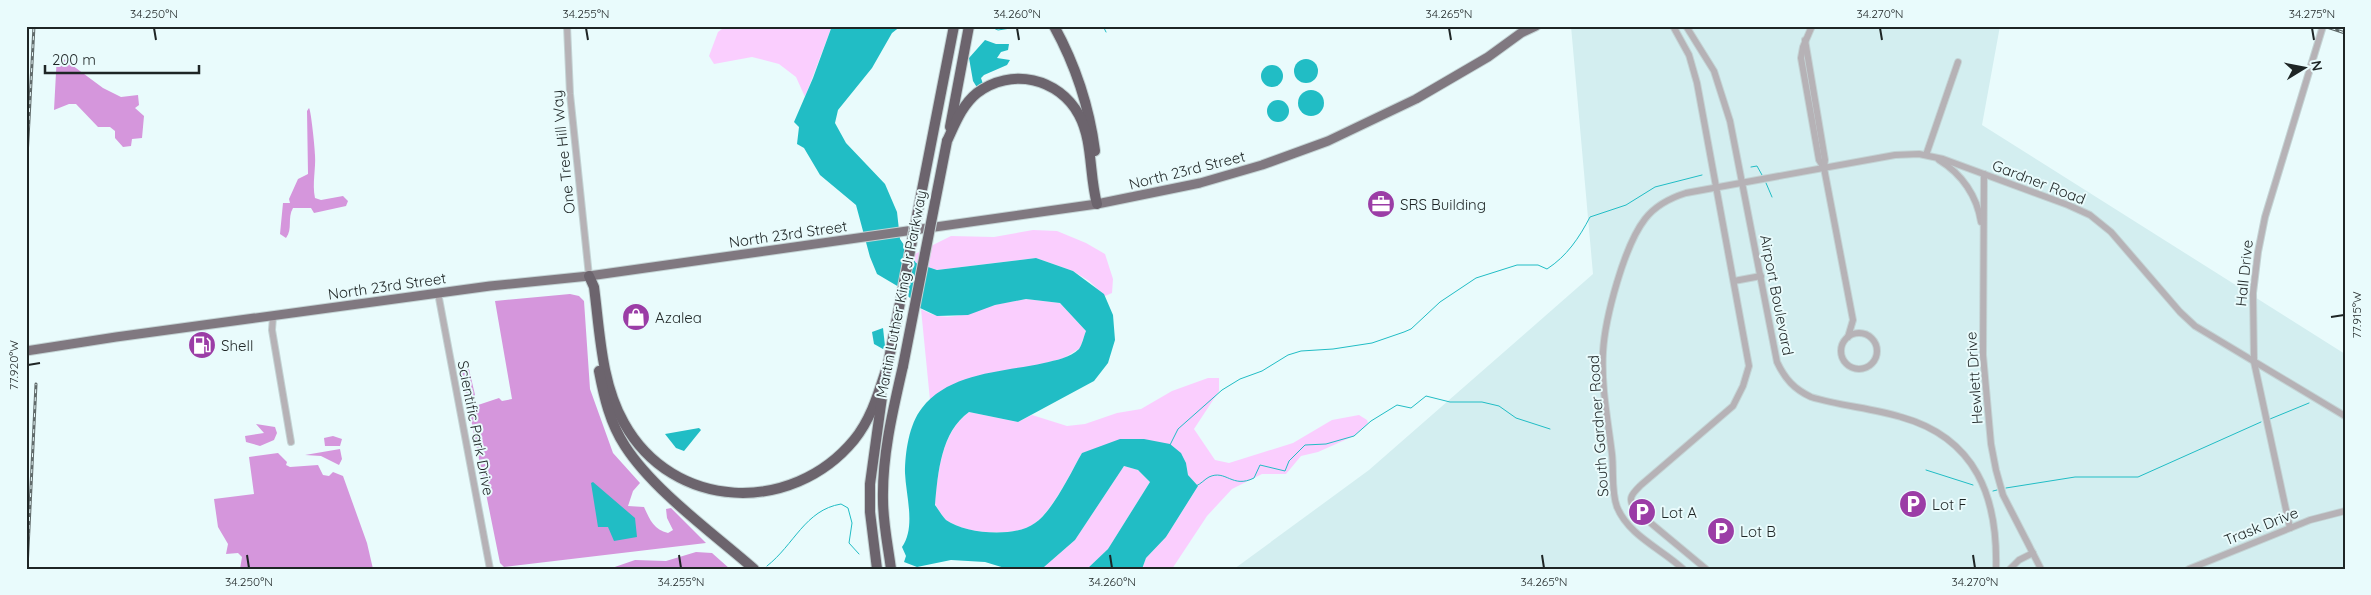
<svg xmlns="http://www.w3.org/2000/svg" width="2371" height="595" font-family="Quicksand,sans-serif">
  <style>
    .built { fill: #d3eef0 }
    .green { fill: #facefe }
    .forest { fill: #d596dc }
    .water { fill: #21bdc5 }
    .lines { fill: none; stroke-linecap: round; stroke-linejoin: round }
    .stream { stroke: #21bdc5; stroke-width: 1 }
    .minor-casing { stroke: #c4d4d5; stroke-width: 8 }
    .major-casing { stroke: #c4d4d5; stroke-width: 11 }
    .highway-casing { stroke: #c4d4d5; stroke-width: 12 }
    .minor { stroke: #b6b2b6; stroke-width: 6 }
    .major { stroke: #807880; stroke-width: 9 }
    .highway { stroke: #6c646d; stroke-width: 10 }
    .rail-casing { stroke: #606a6a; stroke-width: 3 }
    .rail { stroke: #e9fbfc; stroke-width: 1; stroke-dasharray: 4; stroke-linecap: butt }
    .highway-bridge-casing { stroke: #c4d4d5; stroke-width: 12; stroke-linecap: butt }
    .highway-bridge { stroke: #6c646d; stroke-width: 10 }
    .ticks { fill: none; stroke: #1e2525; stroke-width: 2 }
    .labels { text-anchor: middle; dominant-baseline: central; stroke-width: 4; stroke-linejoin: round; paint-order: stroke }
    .street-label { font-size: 15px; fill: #1e2525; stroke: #e9fbfc }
    .poi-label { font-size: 15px; fill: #1e2525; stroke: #e9fbfc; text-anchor: start }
    .neatline { fill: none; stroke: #1e2525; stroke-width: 2 }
    .ticks-label { font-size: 12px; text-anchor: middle; fill: #1e2525 }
  </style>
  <rect width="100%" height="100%" fill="#e9fbfc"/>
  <!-- built -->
  <polygon class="built" points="1571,26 2000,26 1982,125 2345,354 2345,569 1234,569 1369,470 1593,274"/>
  <!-- green -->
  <g class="green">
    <polygon points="726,26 832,26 805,97 796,77 779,64 752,57 714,64 709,56 718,32"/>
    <polygon points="1033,230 1057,231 1086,243 1105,254 1113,279 1112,293 1105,296 1089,281 1073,271 1036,258 937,270 916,263 911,256 951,236 994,237"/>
    <path d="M1026,299L1060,303L1086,331L1080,348L1064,358L943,391L930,400L921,309C948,325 968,312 995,305C1005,302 1016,301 1026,299Z"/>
    <path d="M1208,378H1219V391L1194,429L1215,460L1229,463L1293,443L1332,420L1359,415L1367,420L1368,423L1354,436L1318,452L1301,456L1286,474H1262L1232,489L1207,516L1172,569H1142L1146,558L1166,537L1198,486L1188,475L1186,463L1098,448L1082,453C1071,472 1053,510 1035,523C1015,538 966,534 946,520C942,516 938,509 935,504C938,472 941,433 969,412L1018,422L1032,415L1067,426L1085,424L1117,413L1141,409L1172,391Z"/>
    <polygon points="1124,466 1138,470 1150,482 1108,549 1087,569 1028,569 1044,567 1075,540"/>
  </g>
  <!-- forest -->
  <g class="forest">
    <polygon points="57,54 103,88 121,97 138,95 139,105 135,108 144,116 142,138 132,139 131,146 123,147 115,138 115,131 110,127 98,127 76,104 69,104 54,110"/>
    <path d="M309,108C311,110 315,149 315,155C316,169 312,183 315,198L321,200L343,196L348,201L346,206L314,213L311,208H293C287,218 293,229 286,238L280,234L283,203H290L289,199L298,179L308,174L307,111Z"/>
    <path d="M570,294L579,296L584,301L590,389L613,453L640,483L633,491L628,506L644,507C650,520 654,530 668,533L673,530L667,518L666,509L671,508L706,543L504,567L500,563L460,365L469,369L475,395L472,398L473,403L478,405L499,398L502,401L512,399L495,301Z"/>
    <polygon points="256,424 275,427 277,433 274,440 260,446 246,442 245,436 264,433"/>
    <polygon points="333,436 342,439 340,446 325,446 324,438"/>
    <polygon points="340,449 342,459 339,465 321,456 305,455"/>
    <polygon points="278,453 287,462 286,465 290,467 318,465 323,475 329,476 333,472 343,476 367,543 373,569 240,569 242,557 238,553 226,554 228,544 218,527 214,499 254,494 249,457"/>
    <polygon points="696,552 712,553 730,569 609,569 635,560 666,561"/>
  </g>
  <!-- water -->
  <g class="water">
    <path d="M832,26H901L892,33L872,68L838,110L835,123L846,143L885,184L897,212L900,239L916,263L937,270L1036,258L1073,271L1104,294L1113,315L1115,340L1108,363L1094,381L1018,422L969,412C941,432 938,472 935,505C938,509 942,516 946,520C966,534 1015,538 1035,523C1053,511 1071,472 1082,453L1120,439H1144L1170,444L1181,453L1186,463L1188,475L1198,486L1166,537L1146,558L1142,569H1087L1108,549L1150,482L1138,470L1124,466L1075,540L1044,567L1008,569L985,562L951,560L917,567L904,562L906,556L902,547C916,527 906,496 905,473C905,453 909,424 922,408C950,372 1004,372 1044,363C1056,360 1070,358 1079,349C1082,345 1084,336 1086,331L1060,303L1026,299L995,305L968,315L937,316L920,308L899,287L877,274L870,257L856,205L820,175L804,148L797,144L799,127L794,122L813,78Z"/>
    <polygon points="985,40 996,44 1009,44 1008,50 1001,52 997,58 1010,60 1007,65 984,75 981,78 983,84 978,89 973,81 969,58"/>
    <circle cx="1306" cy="71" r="12"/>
    <circle cx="1272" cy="76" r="11"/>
    <circle cx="1311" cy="103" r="13"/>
    <circle cx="1278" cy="111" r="11"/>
    <polygon points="883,328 885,346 883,349 874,344 872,332"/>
    <polygon points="699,428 701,430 684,451 676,448 665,434"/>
    <polygon points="593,482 635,518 637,537 614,541 608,527 598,527 591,483"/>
  </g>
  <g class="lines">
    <!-- stream -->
    <g class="stream">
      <polyline points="989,26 998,30 1023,26"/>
      <polyline points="1103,26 1106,32"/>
      <polyline points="1751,167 1757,166 1762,175"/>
      <polyline points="1766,183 1772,197"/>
      <polyline points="2270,419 2309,403"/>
      <path d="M1170,445L1178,429L1222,390L1240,379L1262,371L1288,355L1301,351L1333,349L1372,343L1404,332L1411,329L1440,302L1476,278L1517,265H1538L1547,269C1567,256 1579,238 1590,217L1626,205L1655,187L1702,175"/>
      <polyline points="1926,470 1973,485"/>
      <path d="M1196,486C1201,484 1205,479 1209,477C1226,469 1232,489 1254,478L1260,465L1285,471L1289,461L1305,445L1326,444L1354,436L1371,421L1397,405L1411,408L1426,396L1450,402H1482L1499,406L1516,418L1550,429"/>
      <polyline points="2006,488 2075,477 2138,477 2261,422"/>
      <polyline points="1993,491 1997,490"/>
      <path d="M767,566C794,545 805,510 841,504L848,508L852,523L849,543L859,554"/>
    </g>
    <!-- minor casing -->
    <g class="minor-casing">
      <g id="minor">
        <polyline points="567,26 570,94 589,276"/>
        <path d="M1673,26L1689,55L1697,83L1749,366L1743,386L1733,406L1641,485C1632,494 1627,498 1635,510L1706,569"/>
        <path d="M1686,26L1714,71L1730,121L1777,362C1785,379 1794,389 1811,397C1840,406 1872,408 1901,417C1976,438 1998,497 1996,569"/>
        <polyline points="1812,26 1803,47 1801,58 1819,160 1824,168"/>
        <polyline points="1805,40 1825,160 1824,168 1853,320 1848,337"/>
        <polyline points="1926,155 1958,62"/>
        <path d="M1939,160C1962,174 1977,196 1981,222"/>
        <polyline points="1984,174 1983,355 1991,444 1996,470 2003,495 2041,569"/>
        <polyline points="1734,281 1761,276"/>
        <polyline points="438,293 490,569"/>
        <polyline points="273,317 272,330 291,442"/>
        <circle cx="1859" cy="351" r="18"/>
        <polyline points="2290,528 2254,362 2253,293 2258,252 2265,217 2323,26"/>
        <path d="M1683,569C1662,549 1629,536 1617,507C1611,491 1614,472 1612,454C1608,421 1601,386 1603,352C1605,318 1624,246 1645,219C1655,206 1670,198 1686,193L1895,155L1919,154L1943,159L2068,205L2090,215L2111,232L2180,312L2195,326L2345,416"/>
        <polyline points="2010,569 2019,560 2033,553"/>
        <polyline points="2189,569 2310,520 2345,511"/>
      </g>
    </g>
    <!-- major casing -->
    <g class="major-casing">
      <polyline id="major" points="26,351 116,337 490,286 589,276 1097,204 1200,183 1262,165 1328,141 1416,99 1488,57 1521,33 1536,26"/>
    </g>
    <!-- highway casing -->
    <g class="highway-casing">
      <g id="highway">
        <path d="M1054,26C1076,66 1089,105 1095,151"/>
        <polyline points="950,127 969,26"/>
        <path d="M947,141C955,124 962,105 977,93C1011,67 1059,78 1079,115C1093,141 1089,175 1097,204"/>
        <path d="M589,276L594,287C600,333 601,382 624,423C673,511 792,515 854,440C872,418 879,391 888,364"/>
        <path d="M599,371C604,397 610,423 625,446C654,491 713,533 754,569"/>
        <polyline points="877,569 870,512 870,484 882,397"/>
        <path d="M891,569C888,546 883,523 883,500C882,455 893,410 903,366"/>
      </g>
    </g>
    <!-- minor -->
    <use href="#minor" class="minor"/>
    <!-- major -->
    <use href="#major" class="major"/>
    <!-- highway -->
    <use href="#highway" class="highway"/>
    <!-- rail casing -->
    <g class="rail-casing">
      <g id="rail">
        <polyline points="2324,26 2345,33"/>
        <polyline points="26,176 34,26"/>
        <polyline points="27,569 36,384"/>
      </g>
    </g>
    <!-- rail -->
    <use href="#rail" class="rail"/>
    <!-- highway-bridge casing -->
    <g class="highway-bridge-casing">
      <g id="highway-bridge">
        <polyline points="888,364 954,26"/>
        <polyline points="903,366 947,141"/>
      </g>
    </g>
    <!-- highway-bridge -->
    <use href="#highway-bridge" class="highway-bridge"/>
  </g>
  <!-- ticks -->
  <path class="ticks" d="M154,28L156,40M586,28L588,40M1017,28L1019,40M1449,28L1451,40M1880,28L1882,40M2312,28L2314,40M2331,317L2344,315M28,365L40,363M247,555L249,568M679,555L681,568M1110,555L1112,568M1542,555L1544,568M1973,555L1975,568"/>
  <!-- icons -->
  <defs>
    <g id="office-disc" transform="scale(1.4375)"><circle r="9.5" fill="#9b3da6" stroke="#e9fbfc"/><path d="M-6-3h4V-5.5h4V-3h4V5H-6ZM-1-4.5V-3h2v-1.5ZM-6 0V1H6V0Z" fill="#fff"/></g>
    <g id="shop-disc" transform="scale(1.4375)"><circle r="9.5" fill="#9b3da6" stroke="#e9fbfc"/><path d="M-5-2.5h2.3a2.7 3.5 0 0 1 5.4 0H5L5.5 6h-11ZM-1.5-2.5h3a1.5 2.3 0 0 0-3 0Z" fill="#fff"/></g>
    <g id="fuel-disc" transform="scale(1.4375)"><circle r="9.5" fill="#9b3da6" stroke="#e9fbfc"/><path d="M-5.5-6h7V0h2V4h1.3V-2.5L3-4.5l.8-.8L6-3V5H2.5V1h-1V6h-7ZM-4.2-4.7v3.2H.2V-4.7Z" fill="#fff"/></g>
    <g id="parking-disc" transform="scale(1.4375)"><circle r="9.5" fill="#9b3da6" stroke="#e9fbfc"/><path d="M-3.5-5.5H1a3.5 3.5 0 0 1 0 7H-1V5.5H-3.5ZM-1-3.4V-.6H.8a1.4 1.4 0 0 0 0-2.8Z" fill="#fff"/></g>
  </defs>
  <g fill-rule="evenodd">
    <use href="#office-disc" x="1381" y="204"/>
    <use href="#shop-disc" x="636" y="317"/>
    <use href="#fuel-disc" x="202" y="345"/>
    <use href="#parking-disc" x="1913" y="504"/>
    <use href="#parking-disc" x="1642" y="512"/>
    <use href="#parking-disc" x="1721" y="531"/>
  </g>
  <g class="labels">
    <!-- street labels -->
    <g class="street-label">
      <text transform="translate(563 152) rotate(-96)">One Tree Hill Way</text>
      <text transform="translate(1187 170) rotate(-14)">North 23rd Street</text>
      <text transform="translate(2039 182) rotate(21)">Gardner Road</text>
      <text transform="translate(788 234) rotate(-8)">North 23rd Street</text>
      <text transform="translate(2244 273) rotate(-84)">Hall Drive</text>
      <text transform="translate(387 286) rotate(-8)">North 23rd Street</text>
      <text transform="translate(901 294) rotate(-79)">Martin Luther King Jr Parkway</text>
      <text transform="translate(1777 295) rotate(79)">Airport Boulevard</text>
      <text transform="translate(1974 378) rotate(-94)">Hewlett Drive</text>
      <text transform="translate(1598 426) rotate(-94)">South Gardner Road</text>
      <text transform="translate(476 428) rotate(79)">Scientific Park Drive</text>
      <text transform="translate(2261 526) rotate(-22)">Trask Drive</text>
    </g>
    <!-- poi labels -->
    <g class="poi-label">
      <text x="1400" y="204">SRS Building</text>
      <text x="655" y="317">Azalea</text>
      <text x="221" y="345">Shell</text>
      <text x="1932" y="504">Lot F</text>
      <text x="1661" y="512">Lot A</text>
      <text x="1740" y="531">Lot B</text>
    </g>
  </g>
  <!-- border -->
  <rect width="2371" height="595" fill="none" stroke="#e9fbfc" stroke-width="55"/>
  <!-- north arrow -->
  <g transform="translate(2304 68) rotate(80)" stroke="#e9fbfc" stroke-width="4" paint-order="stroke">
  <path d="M0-4L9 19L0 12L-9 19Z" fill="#1e2525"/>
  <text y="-8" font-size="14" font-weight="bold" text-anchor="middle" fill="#1e2525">N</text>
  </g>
  <!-- scale -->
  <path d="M45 65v8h154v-8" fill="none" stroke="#1e2525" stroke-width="2.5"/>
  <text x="52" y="65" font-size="15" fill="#1e2525" stroke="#e9fbfc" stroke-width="4" paint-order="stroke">200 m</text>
  <rect x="28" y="28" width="2316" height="540" class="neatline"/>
  <g class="ticks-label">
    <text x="154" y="18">34.250°N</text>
    <text x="586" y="18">34.255°N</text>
    <text x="1017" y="18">34.260°N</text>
    <text x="1449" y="18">34.265°N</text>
    <text x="1880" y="18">34.270°N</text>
    <text x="2312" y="18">34.275°N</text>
    <text transform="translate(2357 315) rotate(-90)" y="4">77.915°W</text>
    <text transform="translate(14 365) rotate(-90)" y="4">77.920°W</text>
    <text x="249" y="586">34.250°N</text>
    <text x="681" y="586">34.255°N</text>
    <text x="1112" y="586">34.260°N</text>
    <text x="1544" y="586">34.265°N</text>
    <text x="1975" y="586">34.270°N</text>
  </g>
</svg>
